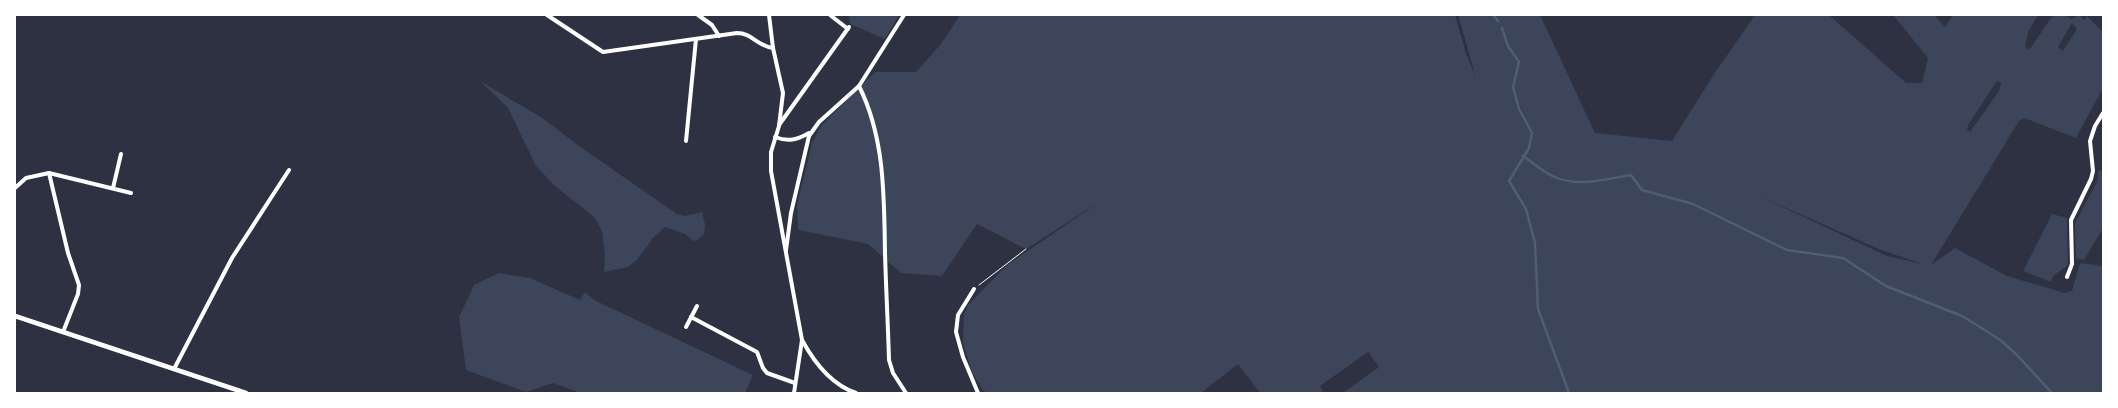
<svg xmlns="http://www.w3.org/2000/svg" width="2118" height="408" font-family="'Libre Baskerville',serif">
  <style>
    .green { fill: #3c4559; fill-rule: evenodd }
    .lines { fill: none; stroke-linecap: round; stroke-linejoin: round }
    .stream { stroke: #4f5d75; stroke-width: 2.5 }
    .path { stroke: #fff; stroke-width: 1 }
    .minor { stroke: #fff; stroke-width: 4 }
    .tertiary { stroke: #fff; stroke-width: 4.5 }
  </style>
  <rect width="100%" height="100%" fill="#2d3142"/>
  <!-- green -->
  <g class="green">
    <polygon points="849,15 899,15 885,39 850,24"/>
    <path d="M960,15H1455L1466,53L1476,78L1458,15H1540L1595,133L1672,141L1714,74L1755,15H1829L1906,83H1922L1928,58L1893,15H1934L1945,27L1953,15H2038L2028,32L2025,47L2029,50L2051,18C2058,13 2065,14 2071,19L2079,15L2084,20L2087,16L2103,32V88L2076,138L2024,118L2019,121L1931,265L1955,248L2007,276L2065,293L2072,291L2080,263L2103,266V393H1343L1379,367L1368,352L1320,386L1324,393H1260L1238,364L1201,393H987L983,390L972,372L963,343L964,314L968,305L1007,265L1101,201L1026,249L977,224L942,276L901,273L868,244L798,230L797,205L812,143L821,126L875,72H916L941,44ZM2072,23L2077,29L2063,51L2058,47ZM1997,81L2001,83L1999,91L1970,132L1967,130L1968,125ZM1757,195L1881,250L1923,264L1887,256Z"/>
    <polygon points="480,81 544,119 579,146 677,214 685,216 702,212 705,224 704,234 697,240 693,241 685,234 665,227 653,238 637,260 628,267 604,272 605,256 602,231 594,217 555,186 536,166 508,108"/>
    <polygon points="2099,170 2103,171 2103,228 2084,260 2076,258 2075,223 2097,182"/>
    <polygon points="2052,214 2067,218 2068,265 2053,276 2051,282 2023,271"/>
    <polygon points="499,273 530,278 580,300 585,292 594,300 753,375 745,393 581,393 553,383 526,392 466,370 459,317 474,285"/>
  </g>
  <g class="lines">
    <!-- stream -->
    <g class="stream">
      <polyline points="1493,15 1498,21"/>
      <polyline points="1502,28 1508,46 1519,62 1513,87 1519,109 1532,133 1529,148 1509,181 1526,209 1535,243 1538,309 1569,393"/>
      <path d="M1523,156C1532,162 1542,171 1552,176C1577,188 1606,179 1631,175L1642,190L1693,204L1787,250L1843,258L1886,286L1962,316L1999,339L2017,355L2052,393"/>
    </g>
    <!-- path -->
    <polyline class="path" points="979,285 1026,249"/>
    <!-- minor -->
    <g class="minor">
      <path d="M547,15L603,52L737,33C752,33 757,46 773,48"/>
      <polyline points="698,15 712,25 719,36"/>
      <polyline points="769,15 773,48 783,93 779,126 771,152 771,171 802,340 794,393"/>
      <polyline points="830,15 848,29"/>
      <path d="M859,86C885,138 884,196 885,253C886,289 888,325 889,360L893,373L906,393"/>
      <polyline points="779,125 849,27"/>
      <path d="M775,137C788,142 797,140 809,133"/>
      <polyline points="686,141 696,39"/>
      <polyline points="49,173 68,253 79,285 78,294 63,332"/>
      <polyline points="15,188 26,178 49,173 131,193"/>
      <polyline points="113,188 121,154"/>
      <polyline points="786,250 791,213 809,136 819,122 859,86 904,15"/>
      <polyline points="2067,277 2072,264 2071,220 2091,179 2093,171 2090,141 2095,126 2103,113"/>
      <polyline points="974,289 958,315 956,332 963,357 978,393"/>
      <polyline points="691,317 757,352 763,368 767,373 795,383"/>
      <polyline points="686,327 697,306"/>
      <path d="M802,340C814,362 832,385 856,393"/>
      <polyline points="174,369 232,258 289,170"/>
    </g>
    <!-- tertiary -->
    <polyline class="tertiary" points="15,316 246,393"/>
  </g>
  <!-- border -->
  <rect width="2118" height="408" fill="none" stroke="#ffffff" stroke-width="32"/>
</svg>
